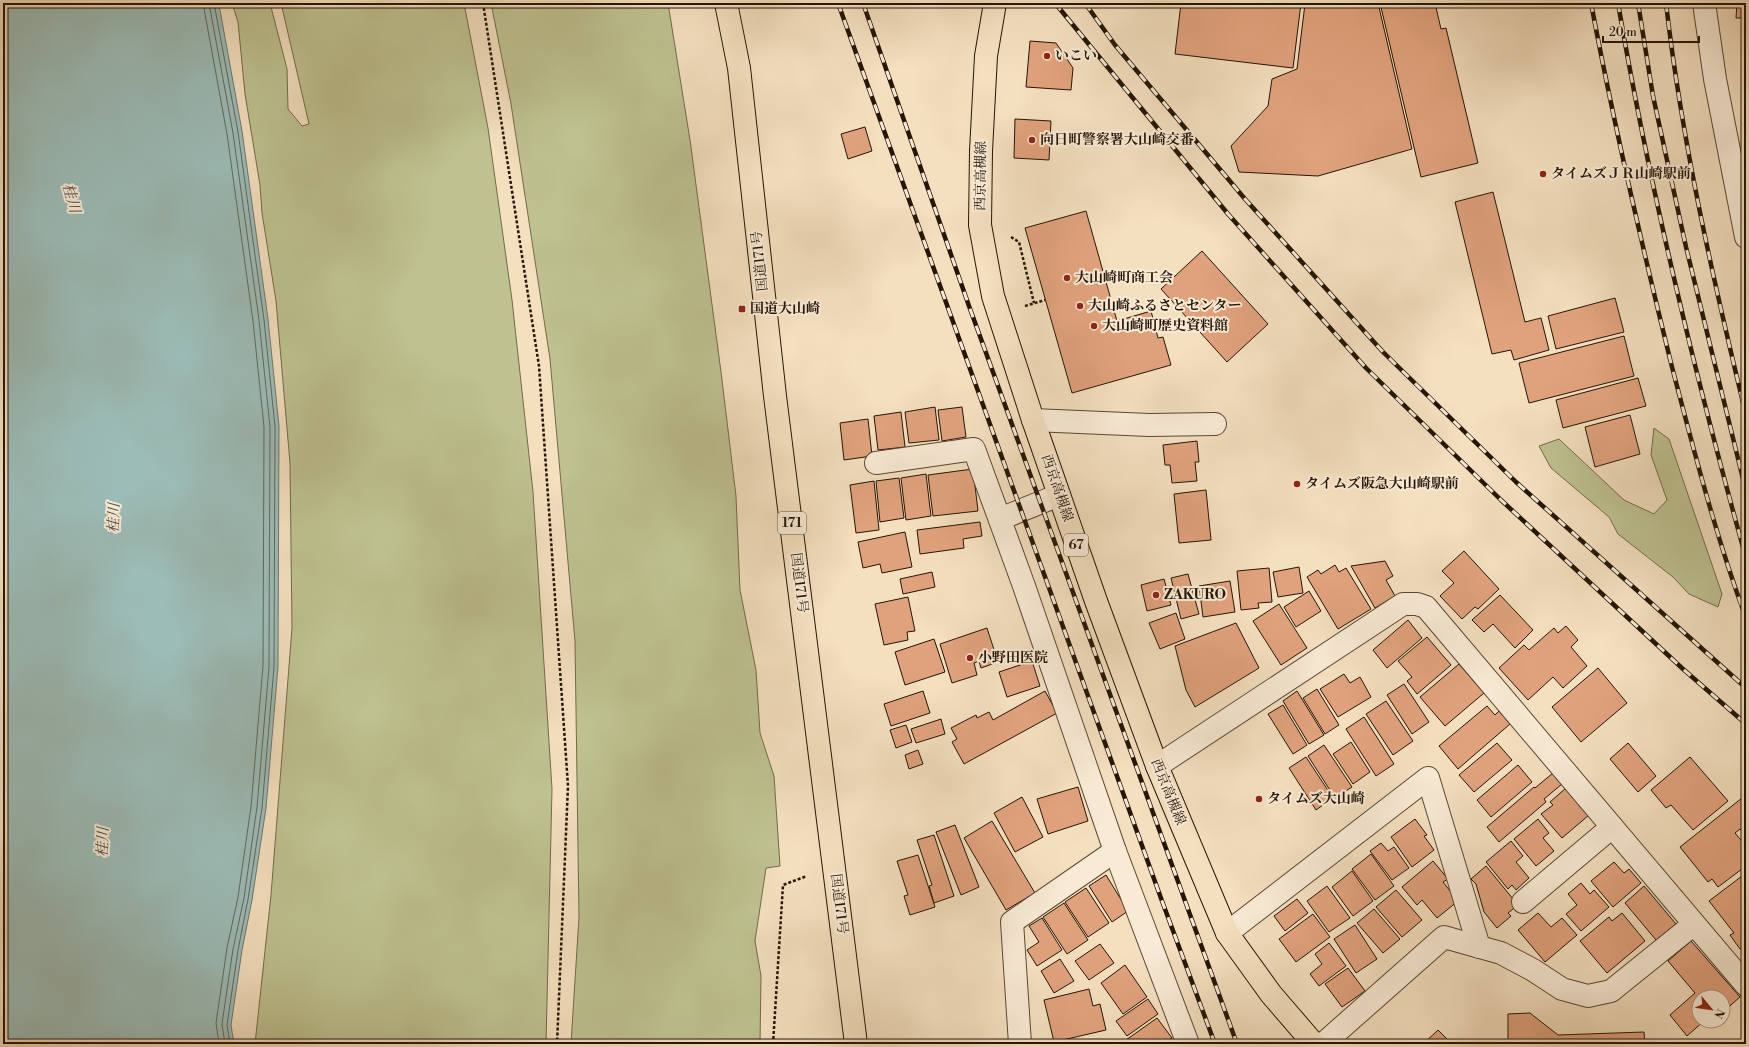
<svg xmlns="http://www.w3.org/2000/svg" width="1749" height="1047" font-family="'Libre Bodoni','Noto Serif JP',serif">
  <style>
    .green { fill: #bec190; stroke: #716b4b }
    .water { fill: #9cbcb7; stroke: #6c7970 }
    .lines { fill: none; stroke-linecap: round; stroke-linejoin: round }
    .shore { stroke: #60685e; stroke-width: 1 }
    .building { fill: #e0a27d; stroke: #241506 }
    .minor-casing { stroke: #584834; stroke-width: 24 }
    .major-casing { stroke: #241506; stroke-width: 24 }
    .highway-casing { stroke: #241506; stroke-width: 24 }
    .path { stroke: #241506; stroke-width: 2.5; stroke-dasharray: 3 2; stroke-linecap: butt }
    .minor { stroke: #f8ead5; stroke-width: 22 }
    .major { stroke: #f4dfbf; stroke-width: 22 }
    .highway { stroke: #f4dfbf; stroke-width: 22 }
    .rail-casing { stroke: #241506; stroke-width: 4.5 }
    .rail { stroke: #f8ead5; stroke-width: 3; stroke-dasharray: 9; stroke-linecap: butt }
    .poi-dot { fill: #8f2418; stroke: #f8ead5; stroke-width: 1.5 }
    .labels { text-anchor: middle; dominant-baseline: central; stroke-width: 4; stroke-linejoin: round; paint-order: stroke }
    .shield { fill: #f8ead5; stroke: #645544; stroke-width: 1 }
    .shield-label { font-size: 13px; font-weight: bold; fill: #241506 }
    .poi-label { font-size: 14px; font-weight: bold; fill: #241506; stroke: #f8ead5; text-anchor: start }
    .street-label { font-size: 14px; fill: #241506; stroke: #f8ead5 }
    .water-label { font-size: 15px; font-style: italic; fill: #4e4f44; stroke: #f8ead5 }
  </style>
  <rect width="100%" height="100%" fill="#f4dfbf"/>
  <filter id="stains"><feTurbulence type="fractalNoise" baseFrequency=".005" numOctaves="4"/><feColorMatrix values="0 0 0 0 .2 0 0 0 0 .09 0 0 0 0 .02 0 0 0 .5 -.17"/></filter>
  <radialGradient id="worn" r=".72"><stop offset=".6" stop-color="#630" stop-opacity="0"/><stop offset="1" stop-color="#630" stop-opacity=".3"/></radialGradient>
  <!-- green -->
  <g class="green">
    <polygon points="232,3 270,3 287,69 288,109 302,126 309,124 281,3 464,3 488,128 512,300 533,492 552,789 546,1044 255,1044 271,895 292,628 290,463 276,301 262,213 260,185 245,94 238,22"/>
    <polygon points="491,3 668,3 690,140 721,372 736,496 740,590 756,670 760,733 774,776 780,866 766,868 755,941 761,976 760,1044 571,1044 579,917 575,641 550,359 511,104"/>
    <polygon points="1654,428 1669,439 1722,594 1718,607 1689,594 1673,577 1618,534 1609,517 1551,468 1539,446 1559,439 1624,500 1654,514 1667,500 1651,455"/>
  </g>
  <!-- water -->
  <polygon class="water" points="3,3 218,3 220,10 242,131 268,319 279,426 278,667 266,808 252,900 242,950 231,1025 234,1044 3,1044"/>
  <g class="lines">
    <!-- shore -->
    <g class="shore">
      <polyline points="203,3 227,134 253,321 264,427 263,666 251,807 238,897 227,948 216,1023 219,1044"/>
      <polyline points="209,3 233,133 259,320 270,427 269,667 257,807 244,898 233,949 222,1024 225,1044"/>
      <polyline points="214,3 238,132 264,320 275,427 274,667 262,808 248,899 238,950 227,1025 230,1044"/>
    </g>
  </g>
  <!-- building -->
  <g class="building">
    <polygon points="1181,3 1301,3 1293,68 1175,54"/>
    <polygon points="1311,3 1378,3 1412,149 1318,176 1239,172 1231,146 1268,106 1272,79 1297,69 1305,4"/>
    <polygon points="1380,3 1435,3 1441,29 1446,28 1478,163 1421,177"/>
    <polygon points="1737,3 1746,3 1746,18 1736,18"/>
    <polygon points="1030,41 1056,43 1073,68 1071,90 1026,87"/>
    <polygon points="1015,119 1051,121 1049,160 1014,158"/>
    <polygon points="865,127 872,151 848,159 841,134"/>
    <polygon points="1493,192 1525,322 1541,318 1549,350 1514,360 1511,350 1492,354 1455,202"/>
    <polygon points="1086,211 1117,321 1151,311 1158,338 1163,337 1171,365 1072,393 1025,228"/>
    <polygon points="1202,251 1268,324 1227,362 1161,289"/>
    <polygon points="1615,298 1624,332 1556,349 1548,316"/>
    <polygon points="1624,336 1634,376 1529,403 1519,363"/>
    <polygon points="1638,378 1646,406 1563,428 1556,400"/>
    <polygon points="935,407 939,440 909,443 905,412"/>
    <polygon points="962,407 966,437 942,441 938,410"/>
    <polygon points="901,412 905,447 878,450 874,416"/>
    <polygon points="1630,415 1640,454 1595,467 1585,427"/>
    <polygon points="868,419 872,456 844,460 840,423"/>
    <polygon points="1197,441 1199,462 1195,462 1197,481 1172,483 1170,465 1165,465 1163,445"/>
    <polygon points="973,469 978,511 933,516 928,475"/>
    <polygon points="926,474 931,516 906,520 901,478"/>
    <polygon points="899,478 904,518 880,522 876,481"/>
    <polygon points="874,481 879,530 856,533 850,485"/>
    <polygon points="1206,490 1211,540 1179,543 1174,494"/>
    <polygon points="980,522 982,536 963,539 964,548 920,554 917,530"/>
    <polygon points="905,532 912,567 882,573 880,564 863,568 858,542"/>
    <polygon points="1464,551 1499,589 1478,609 1475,607 1462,619 1440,596 1454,583 1442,571"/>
    <polygon points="1385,561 1393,576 1386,580 1395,596 1375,608 1351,566"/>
    <polygon points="1335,565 1339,572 1346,568 1371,609 1338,629 1307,577 1318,570 1321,574"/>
    <polygon points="1299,567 1303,593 1278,597 1273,572"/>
    <polygon points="1269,568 1272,602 1258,603 1259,608 1241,610 1237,571"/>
    <polygon points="932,572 935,587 903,594 900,579"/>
    <polygon points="1188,574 1199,614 1181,619 1171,578"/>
    <polygon points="1164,579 1171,605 1147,611 1141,585"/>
    <polygon points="1230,581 1235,612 1203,617 1199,586"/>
    <polygon points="1309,591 1321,611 1296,627 1284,607"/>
    <polygon points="1500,595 1533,630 1515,648 1493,624 1484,632 1472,620"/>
    <polygon points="908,597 915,631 907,632 908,640 884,645 875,604"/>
    <polygon points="1279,604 1307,648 1281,665 1253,621"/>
    <polygon points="1176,613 1185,639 1160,649 1149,623"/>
    <polygon points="1408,620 1422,638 1387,668 1373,650"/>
    <polygon points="1236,623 1259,668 1195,707 1186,690 1175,646"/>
    <polygon points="1566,626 1578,640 1571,647 1587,666 1563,688 1553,677 1528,700 1499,668 1524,645 1529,650 1554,628 1558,633"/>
    <polygon points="987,628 998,662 981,668 979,661 974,663 977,675 952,683 940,644"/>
    <polygon points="1427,637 1451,665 1417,694 1407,681 1412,677 1398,661"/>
    <polygon points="934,639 945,672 905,685 895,652"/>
    <polygon points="1032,661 1040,686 1007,697 999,672"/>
    <polygon points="1459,664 1484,693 1445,726 1420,697"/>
    <polygon points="1598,668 1627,703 1581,742 1552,707"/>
    <polygon points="1344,674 1350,683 1360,677 1371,697 1338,717 1320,689"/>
    <polygon points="1404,684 1429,722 1412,734 1387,695"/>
    <polygon points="1317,689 1339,725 1325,734 1303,698"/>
    <polygon points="923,691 930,713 891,726 884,704"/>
    <polygon points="1045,691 1057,713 964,764 952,742 957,739 951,728 976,715 977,718 989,712 993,720"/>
    <polygon points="1297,691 1324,735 1309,744 1283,701"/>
    <polygon points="1386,701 1413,741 1393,755 1366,714"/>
    <polygon points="1283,705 1307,745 1293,754 1268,714"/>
    <polygon points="1487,706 1495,715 1499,711 1510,724 1458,769 1439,746"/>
    <polygon points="1364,717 1394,764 1376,776 1346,729"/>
    <polygon points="941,719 945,734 916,743 911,729"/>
    <polygon points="906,725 912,742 896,748 890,730"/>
    <polygon points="1351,742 1370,772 1353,784 1333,754"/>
    <polygon points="1497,743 1512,760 1474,792 1459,775"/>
    <polygon points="1628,743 1656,776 1638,792 1610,759"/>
    <polygon points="1324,745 1352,787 1335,798 1308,756"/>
    <polygon points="918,750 923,764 909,769 905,755"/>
    <polygon points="1306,757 1333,798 1316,810 1289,768"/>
    <polygon points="1690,757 1728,801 1693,830 1671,805 1666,808 1651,790"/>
    <polygon points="1518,765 1532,782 1491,817 1477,800"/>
    <polygon points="1553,773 1562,784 1544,799 1546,802 1499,842 1487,827 1534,787 1535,788"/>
    <polygon points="1078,787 1088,821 1048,834 1037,799"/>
    <polygon points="1566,788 1589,815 1562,838 1541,814 1553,805 1550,802"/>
    <polygon points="1022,797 1043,837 1015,852 994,813"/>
    <polygon points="1742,798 1746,803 1746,837 1740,829 1735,833 1746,846 1746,866 1718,887 1712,879 1708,882 1680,847"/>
    <polygon points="1415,819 1427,835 1424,836 1434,850 1412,867 1391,837"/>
    <polygon points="1538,819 1549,833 1543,838 1554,851 1536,866 1514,839"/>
    <polygon points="992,821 1035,893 1006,910 964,838"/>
    <polygon points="955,825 979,887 961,895 936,832"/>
    <polygon points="934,835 954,896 934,903 929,886 932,885 917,840"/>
    <polygon points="1511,841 1523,856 1516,862 1529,878 1516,890 1512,885 1508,889 1486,862"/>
    <polygon points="1381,843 1388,851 1394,847 1409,868 1392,880 1370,851"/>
    <polygon points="1371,854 1394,886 1375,900 1352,869"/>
    <polygon points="918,855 935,907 910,915 904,896 908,895 897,861"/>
    <polygon points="1433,861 1448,879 1443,882 1458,901 1437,918 1422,900 1417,905 1402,887"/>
    <polygon points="1614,862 1624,873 1629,869 1641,883 1613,907 1591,881"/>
    <polygon points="1486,866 1518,905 1508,913 1511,916 1497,928 1484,912 1476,884 1471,879"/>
    <polygon points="1352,871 1373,901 1353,916 1332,887"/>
    <polygon points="1746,873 1746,945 1740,949 1730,935 1734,933 1709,901"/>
    <polygon points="1106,875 1128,911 1112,922 1089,886"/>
    <polygon points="1581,883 1590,894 1594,890 1609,907 1581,931 1566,914 1577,905 1568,894"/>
    <polygon points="1327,886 1350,918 1329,932 1307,901"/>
    <polygon points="1644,886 1676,924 1656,940 1625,903"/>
    <polygon points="1086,888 1109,923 1088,937 1065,902"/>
    <polygon points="1396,890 1422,920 1402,937 1376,907"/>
    <polygon points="1297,899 1308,913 1285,931 1274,916"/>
    <polygon points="1064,903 1088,940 1067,954 1043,917"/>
    <polygon points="1374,909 1400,939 1383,953 1357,923"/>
    <polygon points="1538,913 1551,927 1562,918 1577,935 1545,962 1518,930"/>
    <polygon points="1622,913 1645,941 1607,973 1580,941 1609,917 1612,921"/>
    <polygon points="1313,914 1330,937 1296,962 1279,939"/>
    <polygon points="1042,918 1062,950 1037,966 1027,950 1039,942 1029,926"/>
    <polygon points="1355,925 1377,959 1356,973 1334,939"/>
    <polygon points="1691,941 1740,997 1723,1012 1723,997 1699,997 1699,1021 1704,1021 1687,1036 1670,1015 1695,993 1668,961"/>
    <polygon points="1329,943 1346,966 1319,986 1310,974 1322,964 1315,954"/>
    <polygon points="1100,944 1114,963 1089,980 1075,961"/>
    <polygon points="1060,959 1074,981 1054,993 1041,971"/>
    <polygon points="1125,965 1147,997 1123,1014 1101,983"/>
    <polygon points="1348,968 1365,991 1342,1007 1325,984"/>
    <polygon points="1089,989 1093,1006 1100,1004 1106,1030 1054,1042 1044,1000"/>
    <polygon points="1148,999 1158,1014 1127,1036 1116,1021"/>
    <polygon points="1530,1013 1558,1035 1644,1032 1645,1044 1508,1044 1508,1014"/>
    <polygon points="1157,1018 1172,1038 1164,1044 1129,1044 1126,1040"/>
    <polygon points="1438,1030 1452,1044 1423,1044"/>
  </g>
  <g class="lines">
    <!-- minor casing -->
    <g class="minor-casing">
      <g id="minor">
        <polyline points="1704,3 1715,79 1746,237"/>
        <polyline points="1033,420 1149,425 1215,424"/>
        <polyline points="876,463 974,449 1024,586 1115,851 1188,1044"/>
        <polyline points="1000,519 1059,495"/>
        <polyline points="1157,766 1403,604 1417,604 1426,607 1746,985"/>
        <polyline points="1523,902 1612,827"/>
        <polyline points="1227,933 1428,778 1479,947"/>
        <polyline points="1020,1044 1012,922 1115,851"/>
        <polyline points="1323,1044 1444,937 1501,953 1533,970 1562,989 1588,996 1611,991 1694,924"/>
      </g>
    </g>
    <!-- major casing -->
    <g class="major-casing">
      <polyline id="major" points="995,3 986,56 981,151 980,225 993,296 1033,420 1096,601 1157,766 1227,933 1271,994 1314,1044"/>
    </g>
    <!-- highway casing -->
    <g class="highway-casing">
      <polyline id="highway" points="726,3 739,68 775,396 856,1044"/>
    </g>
    <!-- path -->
    <g class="path">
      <polyline points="483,3 539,366 568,786 557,1044"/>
      <polyline points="1011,237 1019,242 1034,303"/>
      <polyline points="1025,306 1045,300"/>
      <polyline points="773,1044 783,885 807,876"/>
    </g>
    <!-- minor -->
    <use href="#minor" class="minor"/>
    <!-- major -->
    <use href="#major" class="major"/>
    <!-- highway -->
    <use href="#highway" class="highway"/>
    <!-- rail casing -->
    <g class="rail-casing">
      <g id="rail">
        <polyline points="838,3 1162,901 1215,1044"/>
        <polyline points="863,3 969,306 1237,1044"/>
        <polyline points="1055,3 1228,214 1366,368 1501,500 1683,669 1746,724"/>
        <polyline points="1085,3 1115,45 1245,199 1383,352 1516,482 1746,688"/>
        <path d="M1591,3C1614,125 1642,246 1672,367C1694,451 1716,537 1746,618"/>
        <path d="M1618,3C1650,191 1695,375 1746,558"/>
        <polyline points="1638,3 1653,96 1686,247 1746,491"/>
        <path d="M1666,3C1682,143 1713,279 1746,415"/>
      </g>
    </g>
    <!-- rail -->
    <use href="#rail" class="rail"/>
  </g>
  <!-- markers -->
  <g class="poi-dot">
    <circle cx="1047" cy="56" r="4"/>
    <circle cx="1032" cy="140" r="4"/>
    <circle cx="1543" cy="174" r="4"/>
    <circle cx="1067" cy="278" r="4"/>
    <circle cx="1080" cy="306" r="4"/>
    <rect x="738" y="305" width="8" height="8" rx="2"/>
    <circle cx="1094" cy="326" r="4"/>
    <circle cx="1297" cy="484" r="4"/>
    <circle cx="1156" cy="595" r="4"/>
    <circle cx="970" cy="658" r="4"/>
    <circle cx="1259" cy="799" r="4"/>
  </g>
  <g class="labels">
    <!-- shield labels -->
    <g class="shield">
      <rect x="778" y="512" width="28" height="22" rx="3"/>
      <rect x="1064" y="534" width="24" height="22" rx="3"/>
    </g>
    <g class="shield-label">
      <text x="792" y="523">171</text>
      <text x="1076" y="545">67</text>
    </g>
    <!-- poi labels -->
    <g class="poi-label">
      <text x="1055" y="56">いこい</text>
      <text x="1040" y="140">向日町警察署大山崎交番</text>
      <text x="1551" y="174">タイムズＪＲ山崎駅前</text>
      <text x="1075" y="278">大山崎町商工会</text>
      <text x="1088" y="306">大山崎ふるさとセンター</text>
      <text x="750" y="309">国道大山崎</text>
      <text x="1102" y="326">大山崎町歴史資料館</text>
      <text x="1305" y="484">タイムズ阪急大山崎駅前</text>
      <text x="1164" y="595">ZAKURO</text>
      <text x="978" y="658">小野田医院</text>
      <text x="1267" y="799">タイムズ大山崎</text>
    </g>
    <!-- street labels -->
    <g class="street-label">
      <text transform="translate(981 176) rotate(-89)">西京高槻線</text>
      <text transform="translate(760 261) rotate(-96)">国道171号</text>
      <text transform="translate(1057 488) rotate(71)">西京高槻線</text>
      <text transform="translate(799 583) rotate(83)">国道171号</text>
      <text transform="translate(1168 792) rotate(68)">西京高槻線</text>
      <text transform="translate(839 904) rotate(83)">国道171号</text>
    </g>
    <!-- water labels -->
    <g class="water-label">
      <text transform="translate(71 198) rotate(75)">桂川</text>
      <text transform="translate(114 518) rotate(-88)">桂川</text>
      <text transform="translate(103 842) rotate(-88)">桂川</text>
    </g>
  </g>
  <!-- margin -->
  <rect width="1749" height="1047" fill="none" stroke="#f4dfbf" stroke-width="16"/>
  <rect x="4" y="4" width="1741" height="1039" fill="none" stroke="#241506" stroke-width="2"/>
  <rect x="8" y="8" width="1733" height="1031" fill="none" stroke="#241506"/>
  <!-- north arrow -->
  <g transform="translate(1711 1009) rotate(119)"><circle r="19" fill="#f8ead5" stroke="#a39582"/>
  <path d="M0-3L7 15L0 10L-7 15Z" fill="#8f2418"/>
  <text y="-6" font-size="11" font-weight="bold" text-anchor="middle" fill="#241506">N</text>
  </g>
  <!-- scale -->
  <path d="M1603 36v6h96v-6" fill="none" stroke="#241506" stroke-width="2"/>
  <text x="1609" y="36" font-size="12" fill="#241506" stroke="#f8ead5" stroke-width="3" paint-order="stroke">20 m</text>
  <rect width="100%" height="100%" filter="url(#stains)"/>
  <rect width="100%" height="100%" fill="url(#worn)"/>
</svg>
